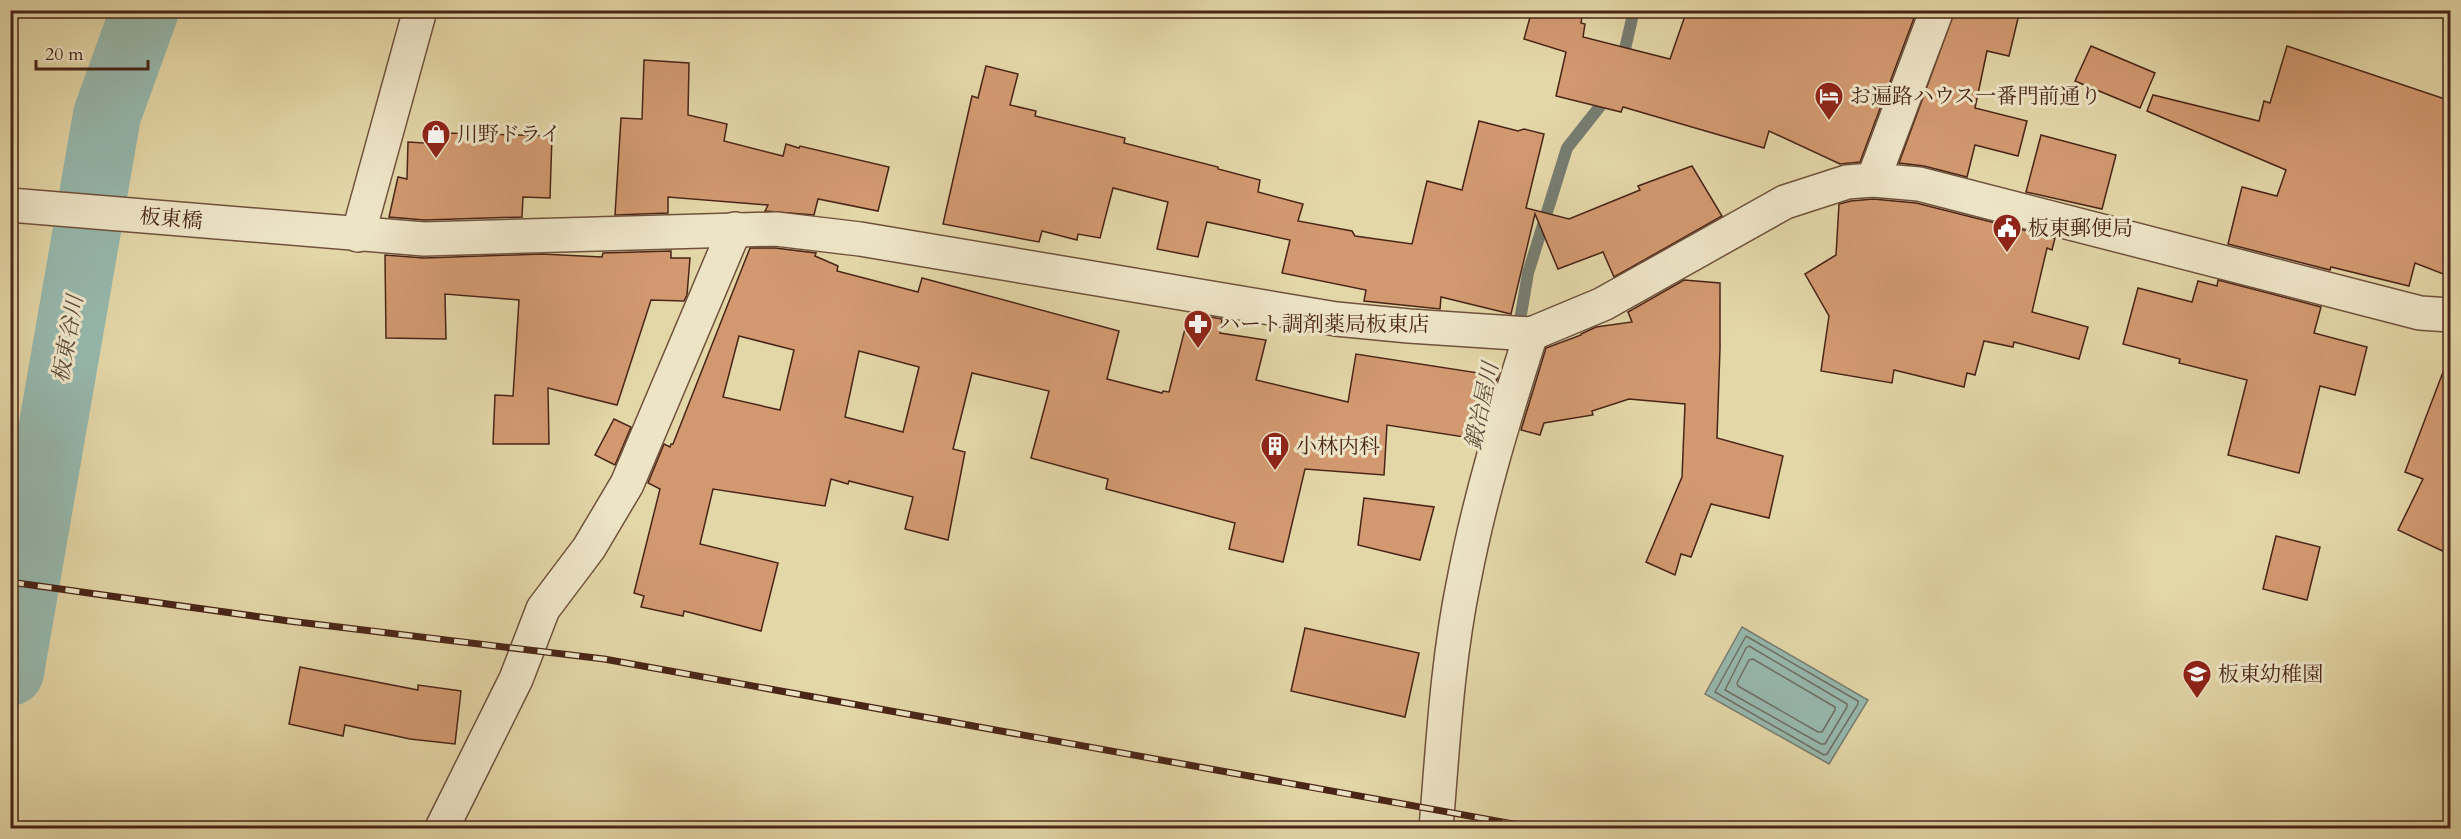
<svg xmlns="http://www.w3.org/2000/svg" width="2461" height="839" font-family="Cardo,'Noto Serif JP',serif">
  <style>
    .water { fill: #96b8ad; stroke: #777d71; stroke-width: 1.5 }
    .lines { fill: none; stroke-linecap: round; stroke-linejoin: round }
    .shore { stroke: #706e62; stroke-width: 1.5 }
    .stream { stroke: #777d71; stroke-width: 12 }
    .river { stroke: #96b8ad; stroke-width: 68 }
    .building { fill: #d29970; stroke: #492517; stroke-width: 1.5; fill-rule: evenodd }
    .minor-casing { stroke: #70513b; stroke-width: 36 }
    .minor { stroke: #ede4c6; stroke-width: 33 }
    .rail-casing { stroke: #492517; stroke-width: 7 }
    .rail { stroke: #ede4c6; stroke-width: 4.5; stroke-dasharray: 14; stroke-linecap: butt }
    .labels { text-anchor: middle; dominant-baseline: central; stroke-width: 6; stroke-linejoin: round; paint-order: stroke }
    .poi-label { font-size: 21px; fill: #492517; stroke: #ede4c6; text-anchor: start }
    .street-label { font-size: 21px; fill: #492517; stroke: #ede4c6 }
    .water-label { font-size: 22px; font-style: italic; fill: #5c4a3c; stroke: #ede4c6 }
  </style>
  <rect width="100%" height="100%" fill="#e3d6a7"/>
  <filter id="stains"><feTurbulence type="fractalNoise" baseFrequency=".00333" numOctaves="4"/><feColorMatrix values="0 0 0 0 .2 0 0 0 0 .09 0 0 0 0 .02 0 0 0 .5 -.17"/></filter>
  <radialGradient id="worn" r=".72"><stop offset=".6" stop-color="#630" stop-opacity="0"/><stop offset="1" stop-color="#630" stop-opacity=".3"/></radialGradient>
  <!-- water -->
  <polygon class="water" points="1742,627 1868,700 1829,764 1705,694"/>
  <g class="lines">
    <!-- shore -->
    <g class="shore">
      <polygon points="1746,636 1858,701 1858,704 1827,754 1824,755 1715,692"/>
      <polygon points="1749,646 1847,704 1847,707 1825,744 1821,744 1725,690 1746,648"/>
      <polygon points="1753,659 1835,707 1835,710 1822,732 1818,732 1738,686 1737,683 1749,660"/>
    </g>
    <!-- stream -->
    <g class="stream">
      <polyline points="1622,62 1634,10"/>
      <polyline points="1518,332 1528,273 1567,148 1601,105 1607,94"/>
    </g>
    <!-- river -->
    <polyline class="river" points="10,672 107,115 145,10"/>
  </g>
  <!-- building -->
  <g class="building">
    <polygon points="1532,10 1583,10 1581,23 1585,24 1583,37 1670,59 1687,10 1917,10 1860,162 1840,164 1769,131 1764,148 1623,107 1621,112 1556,96 1566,52 1524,39"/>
    <polygon points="1955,10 2020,10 2009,56 1987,51 1975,108 2027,121 2018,156 1975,145 1967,177 1924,166 1899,163"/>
    <polygon points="2091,46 2155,73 2140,108 2075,81"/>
    <polygon points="2287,46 2451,101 2451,277 2415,263 2409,286 2331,267 2330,270 2228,244 2242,187 2277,196 2286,170 2147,111 2153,95 2259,121 2264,101 2270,103"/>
    <polygon points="644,60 689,63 688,115 727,124 724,141 783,156 786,144 799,148 800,146 889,167 878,211 818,199 814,215 765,211 768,205 668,197 668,213 615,215 621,118 642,119"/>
    <polygon points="986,66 1018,74 1010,105 1036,111 1035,116 1125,138 1124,143 1218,167 1218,169 1260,180 1258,192 1303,204 1298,221 1352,231 1355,236 1412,244 1427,181 1462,190 1479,121 1518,131 1524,129 1544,134 1526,208 1569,219 1640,190 1638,186 1692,166 1722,216 1614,277 1603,252 1558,269 1535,214 1511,314 1441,297 1440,309 1364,301 1366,290 1282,273 1290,240 1207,222 1198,257 1157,249 1168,202 1113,188 1100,238 1078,234 1077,240 1042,231 1039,242 943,224 972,96 978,98"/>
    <polygon points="443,133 552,136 550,198 523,197 522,217 424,220 389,217 398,177 407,179 408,142 441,144"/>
    <polygon points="2041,135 2116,155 2102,209 2026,192"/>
    <polygon points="1873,199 1916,203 2055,238 2052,250 2047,248 2032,312 2088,327 2079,359 2014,342 2013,347 1984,341 1975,375 1967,373 1964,387 1894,370 1892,383 1821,371 1829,316 1805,274 1836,255 1839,204 1851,201"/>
    <path d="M750,248H775L816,253L815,256L838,266L837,271L918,292L922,278L1119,331L1107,379L1162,393L1163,391L1169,392L1189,313L1222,319L1220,333L1266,340L1256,380L1348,402L1356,354L1498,376L1484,421L1480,420L1477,439L1387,425L1384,475L1305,469L1283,562L1229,549L1235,523L1106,489L1108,479L1031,458L1049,391L972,373L953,449L965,452L948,540L905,529L913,497L849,481L848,484L831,479L825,506L713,489L700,544L778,563L761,631L684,611L683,616L641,607L644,596L634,593L660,489L648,483L664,444L670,447L671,444H673ZM739,336L794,350L780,410L723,397ZM859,351L919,367L903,432L845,417Z"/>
    <polygon points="671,251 671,258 690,258 687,295 684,301 651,300 617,405 548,388 549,444 493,444 495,395 513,396 519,300 445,294 446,339 386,338 385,255 424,258 541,254 602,257 603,253"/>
    <polygon points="1684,280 1720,283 1720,348 1717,438 1783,456 1769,518 1711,504 1691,557 1681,554 1675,575 1646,562 1682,477 1685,404 1629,399 1592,411 1593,415 1544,423 1540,435 1521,430 1546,348 1581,335 1581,334 1596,327 1632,322 1628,312"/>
    <polygon points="2218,280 2321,307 2314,333 2367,347 2355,395 2320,386 2299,473 2228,455 2247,380 2179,363 2180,359 2123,344 2138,288 2192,302 2198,281 2217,286"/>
    <polygon points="2448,359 2451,360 2451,555 2398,530 2423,479 2405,472"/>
    <polygon points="614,419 631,427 615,465 595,455"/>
    <polygon points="1364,498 1434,507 1420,560 1358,545"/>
    <polygon points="2276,536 2320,547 2307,600 2263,589"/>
    <polygon points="1305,628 1419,653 1405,717 1291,691"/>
    <polygon points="300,667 418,690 418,685 461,691 455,744 410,739 345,725 343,736 289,724"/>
  </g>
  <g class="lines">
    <!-- minor casing -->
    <g class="minor-casing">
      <g id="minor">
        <polyline points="1937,10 1873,180 1919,184 2420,313 2450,315"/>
        <polyline points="10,205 424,239 776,229 860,239 1336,319 1409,326 1531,334 1603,304 1785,202 1847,182 1873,180"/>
        <polyline points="358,235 420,10"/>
        <polyline points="442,828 516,679 543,609 589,548 627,484 735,229"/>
        <path d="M1436,828C1443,745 1447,662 1464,580C1480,496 1505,415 1531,334"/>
      </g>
    </g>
    <!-- minor -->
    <use href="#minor" class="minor"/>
    <!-- rail casing -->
    <g class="rail-casing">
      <polyline id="rail" points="10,582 289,621 604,659 1536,828"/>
    </g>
    <!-- rail -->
    <use href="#rail" class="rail"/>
  </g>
  <!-- icons -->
  <defs>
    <g id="hotel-pin" transform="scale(1.5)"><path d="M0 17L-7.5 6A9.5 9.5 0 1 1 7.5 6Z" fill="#8f2418" stroke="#ede4c6"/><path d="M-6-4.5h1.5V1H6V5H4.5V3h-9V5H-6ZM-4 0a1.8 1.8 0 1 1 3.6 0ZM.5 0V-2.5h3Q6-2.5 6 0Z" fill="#fff"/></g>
    <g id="shop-pin" transform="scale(1.5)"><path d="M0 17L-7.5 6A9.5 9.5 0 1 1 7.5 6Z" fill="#8f2418" stroke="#ede4c6"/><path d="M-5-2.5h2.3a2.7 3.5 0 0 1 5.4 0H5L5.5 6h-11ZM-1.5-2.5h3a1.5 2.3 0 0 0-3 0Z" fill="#fff"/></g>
    <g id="civic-pin" transform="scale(1.5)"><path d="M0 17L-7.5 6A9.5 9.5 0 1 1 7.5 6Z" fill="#8f2418" stroke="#ede4c6"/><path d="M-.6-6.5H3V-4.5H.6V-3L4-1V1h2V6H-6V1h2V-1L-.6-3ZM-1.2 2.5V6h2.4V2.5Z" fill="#fff"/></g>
    <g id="pharmacy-pin" transform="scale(1.5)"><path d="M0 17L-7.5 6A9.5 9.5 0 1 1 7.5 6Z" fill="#8f2418" stroke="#ede4c6"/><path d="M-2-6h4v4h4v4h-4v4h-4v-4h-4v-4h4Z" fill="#fff"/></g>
    <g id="building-pin" transform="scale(1.5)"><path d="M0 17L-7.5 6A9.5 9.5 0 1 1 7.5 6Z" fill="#8f2418" stroke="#ede4c6"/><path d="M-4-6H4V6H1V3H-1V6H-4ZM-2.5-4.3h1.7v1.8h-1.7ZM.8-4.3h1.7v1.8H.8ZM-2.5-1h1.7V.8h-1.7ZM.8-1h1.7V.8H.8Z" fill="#fff"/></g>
    <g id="school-pin" transform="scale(1.5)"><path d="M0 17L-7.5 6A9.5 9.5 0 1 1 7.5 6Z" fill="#8f2418" stroke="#ede4c6"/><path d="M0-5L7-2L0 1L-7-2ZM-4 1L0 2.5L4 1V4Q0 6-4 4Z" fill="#fff"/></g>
  </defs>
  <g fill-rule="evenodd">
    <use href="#hotel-pin" x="1829" y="96"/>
    <use href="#shop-pin" x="436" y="134"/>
    <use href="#civic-pin" x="2007" y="228"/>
    <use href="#pharmacy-pin" x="1198" y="324"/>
    <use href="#building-pin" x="1275" y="446"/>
    <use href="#school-pin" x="2197" y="674"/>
  </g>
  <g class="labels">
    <!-- poi labels -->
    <g class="poi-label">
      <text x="1850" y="96">お遍路ハウス一番門前通り</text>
      <text x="457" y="134">川野ドライ</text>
      <text x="2028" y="228">板東郵便局</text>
      <text x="1219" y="324">ハート調剤薬局板東店</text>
      <text x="1296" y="446">小林内科</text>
      <text x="2218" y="674">板東幼稚園</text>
    </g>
    <!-- street labels -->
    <g class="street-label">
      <text transform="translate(171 219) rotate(5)">板東橋</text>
    </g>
    <!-- water labels -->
    <g class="water-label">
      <text transform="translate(68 339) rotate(-80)">板東谷川</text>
      <text transform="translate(1482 406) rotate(-78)">鍛冶屋川</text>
    </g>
  </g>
  <!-- margin -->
  <rect width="2461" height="839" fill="none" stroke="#e3d6a7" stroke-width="36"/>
  <rect x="12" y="12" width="2437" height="815" fill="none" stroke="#492517" stroke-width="3"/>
  <rect x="18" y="18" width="2425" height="803" fill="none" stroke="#492517" stroke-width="1.5"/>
  <!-- scale -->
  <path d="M36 60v9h112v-9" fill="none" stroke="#492517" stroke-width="3"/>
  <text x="45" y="60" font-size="18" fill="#492517" stroke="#ede4c6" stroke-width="4.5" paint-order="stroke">20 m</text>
  <rect width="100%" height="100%" filter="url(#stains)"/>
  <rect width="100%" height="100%" fill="url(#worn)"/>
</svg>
